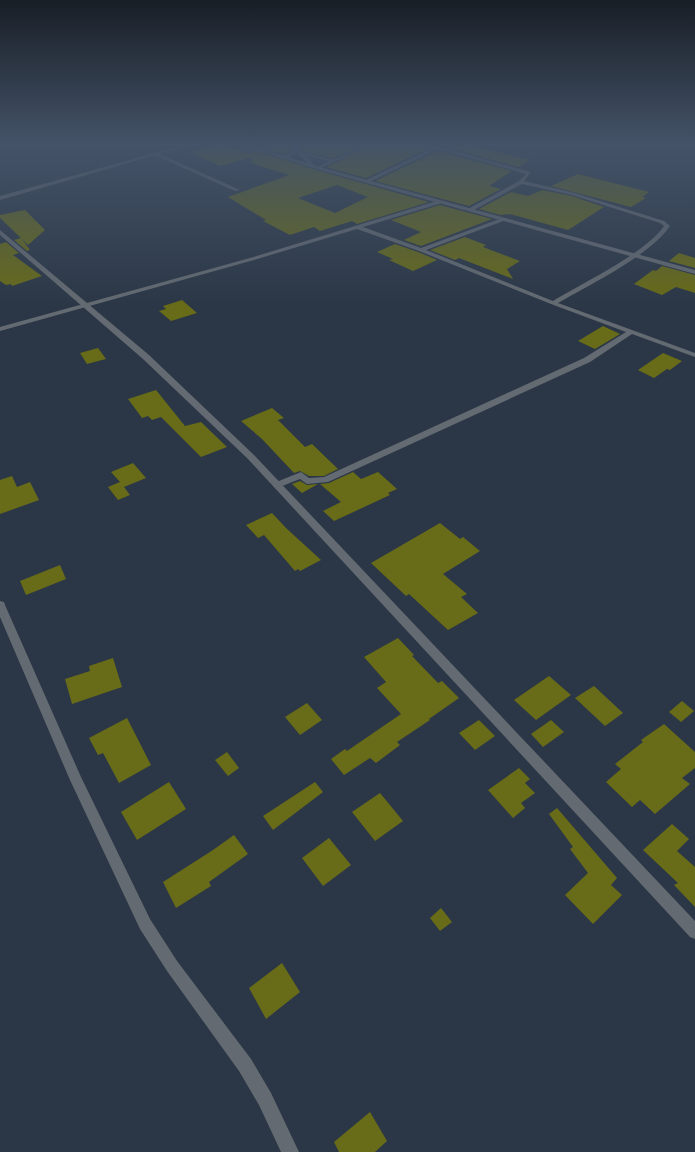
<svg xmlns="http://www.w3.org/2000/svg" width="695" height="1152" font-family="'Fira Sans Condensed',sans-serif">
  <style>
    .built { fill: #324256 }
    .building { fill: #686b17; fill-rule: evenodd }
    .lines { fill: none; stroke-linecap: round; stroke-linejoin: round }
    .service { fill: #646a71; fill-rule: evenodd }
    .minor { fill: #646a71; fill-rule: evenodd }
    .tertiary { fill: #646a71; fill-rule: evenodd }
  </style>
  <rect width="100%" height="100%" fill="#2b3746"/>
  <!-- built -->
  <polygon class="built" points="262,145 372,145 330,165 261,146"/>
  <!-- building -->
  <g class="building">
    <path d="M221,145L252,154L253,150L316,170L429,202L357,224L352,221L320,231L314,227L290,235L263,221L266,220L228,197L289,175L251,163L252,157L220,166L190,152L211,146L215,147ZM337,185L368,197L335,213L298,198Z"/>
    <polygon points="276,145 290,145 293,149 285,154 267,149"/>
    <polygon points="299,145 363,145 333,158 300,151"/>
    <polygon points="373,145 418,145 429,148 366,178 326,167"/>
    <polygon points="455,145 468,145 529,160 519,167 449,148"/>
    <polygon points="438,151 512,171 489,186 501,189 469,206 375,181"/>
    <polygon points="578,174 649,192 642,197 646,198 631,207 551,186"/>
    <polygon points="542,190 572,196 604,207 568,230 510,214 500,215 479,209 511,192 528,196"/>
    <polygon points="440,205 492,219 421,246 404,240 421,232 391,220"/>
    <polygon points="25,210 45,230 28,245 22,239 30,250 27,251 14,240 21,238 0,218 0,215"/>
    <polygon points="465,237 486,245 483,247 520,261 507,269 513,279 459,258 455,260 430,250"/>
    <polygon points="6,242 19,253 13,255 42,276 12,286 11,284 6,285 0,281 0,244"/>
    <polygon points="395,244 418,252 437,260 413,271 389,260 393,259 377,252"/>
    <polygon points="679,253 695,258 695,268 669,261"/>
    <polygon points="662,266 695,275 695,293 676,287 662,295 634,284 653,270 656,271"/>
    <polygon points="182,300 197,313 171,321 159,311 166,309 163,306"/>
    <polygon points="603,326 620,334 595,349 578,341"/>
    <polygon points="98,348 106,359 87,364 80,353"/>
    <polygon points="663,353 682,361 670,370 667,369 654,378 638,370"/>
    <polygon points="156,390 185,426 201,422 227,447 201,457 161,417 152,420 148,416 142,418 128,399"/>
    <polygon points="272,408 284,418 278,420 305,447 312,444 338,469 324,476 309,476 300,471 294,473 262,439 241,421"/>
    <polygon points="133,463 146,478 124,487 130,495 118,500 108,487 120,482 111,472"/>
    <polygon points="353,472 361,479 378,472 397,489 388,493 390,495 334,521 323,511 341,502 320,484 329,483"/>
    <polygon points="12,476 17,487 30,482 39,500 0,514 0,480"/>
    <polygon points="300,481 307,485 318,484 302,493 292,484"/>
    <polygon points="272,513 286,528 321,560 300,571 298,569 295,571 264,535 258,538 246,525"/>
    <polygon points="440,523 460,539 463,537 480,551 443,574 467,594 461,597 478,613 448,630 409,594 406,596 371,563"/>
    <polygon points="60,565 66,579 26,595 20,581"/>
    <polygon points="398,638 414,655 412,656 438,683 442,681 459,698 429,719 430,720 397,742 400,745 376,763 370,758 344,775 331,759 345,749 347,751 401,714 377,688 386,682 364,657"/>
    <polygon points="113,658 122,687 72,704 65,679 90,671 89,666"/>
    <polygon points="549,676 571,695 536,720 514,700"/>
    <polygon points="594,686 623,713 605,726 575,698"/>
    <polygon points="682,701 694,711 681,722 669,712"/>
    <polygon points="307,703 322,720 300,735 285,717"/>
    <polygon points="127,718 151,765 119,783 103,753 98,755 89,738"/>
    <polygon points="479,720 495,736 475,750 459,733"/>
    <polygon points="551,720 564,732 543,747 531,734"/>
    <polygon points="664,724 695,752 695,768 682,778 690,784 655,814 640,800 632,807 606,782 621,769 615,764 643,742 641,740"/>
    <polygon points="227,752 239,768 228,776 215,760"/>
    <polygon points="519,768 530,779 525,783 535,793 521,803 525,808 513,818 488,790"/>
    <polygon points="169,782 186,809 137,840 121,812"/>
    <polygon points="315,782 323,792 273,830 263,816"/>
    <polygon points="380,793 403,821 375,841 352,812"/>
    <polygon points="557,808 617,878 611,885 622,895 593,924 565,895 588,873 570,849 573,847 549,814"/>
    <polygon points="672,824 689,839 677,851 695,867 695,907 674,885 678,883 643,850"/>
    <polygon points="234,835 248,854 209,882 211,886 176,908 163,882 213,850"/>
    <polygon points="329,838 351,865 323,886 302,858"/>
    <polygon points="441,908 452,922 440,931 430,918"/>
    <polygon points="282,963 300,992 266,1019 249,988"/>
    <polygon points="370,1112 387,1141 375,1152 339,1152 334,1142"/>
  </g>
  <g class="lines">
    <!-- service -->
    <g class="service">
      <polygon points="269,145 275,145 260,150 258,149"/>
      <polygon points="291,145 297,145 299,150 287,158 285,158 285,156 295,150 294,147"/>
      <polygon points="367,145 372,145 318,169 317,167 330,161 304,155 314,165 311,166 298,153 300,152 333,160"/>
    </g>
    <!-- minor -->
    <g class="minor">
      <path d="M425,145H433L531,172L524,181L575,193L664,221L670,226C651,255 589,285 558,303L695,353V357L632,334L590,362L328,482L307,484L300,479L277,488L274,487L273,485L274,483L301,472L309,478L324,477L584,358L626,332L551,304L419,251L357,229L254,260L0,331V327L250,258L440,200L442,201V203L363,227L421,248L502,218H506V220L426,250L553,301C581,284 647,252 664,226L660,223L572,195L522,184L472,211H468V209L519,181L526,174L438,149L369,182L364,181L433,148Z"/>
      <polygon points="154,153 158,153 240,190 235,191 154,155"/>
      <polygon points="0,601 4,602 5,605 81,777 150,919 177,961 251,1059 271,1093 299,1152 281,1152 259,1105 239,1071 167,971 140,929 70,780 0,617"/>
    </g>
    <!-- tertiary -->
    <g class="tertiary">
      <polygon points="183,145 191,145 0,200 0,196"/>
      <polygon points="241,145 249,145 320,167 695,270 695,274 316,169"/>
      <polygon points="0,230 149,355 254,455 695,921 695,939 690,937 248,459 143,359 0,235"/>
    </g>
  </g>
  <!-- sky -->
  <linearGradient id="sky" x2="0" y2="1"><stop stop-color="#181e26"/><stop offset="0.47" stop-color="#445368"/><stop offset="1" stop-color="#445368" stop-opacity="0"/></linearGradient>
  <rect width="695" height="306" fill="url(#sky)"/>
</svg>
